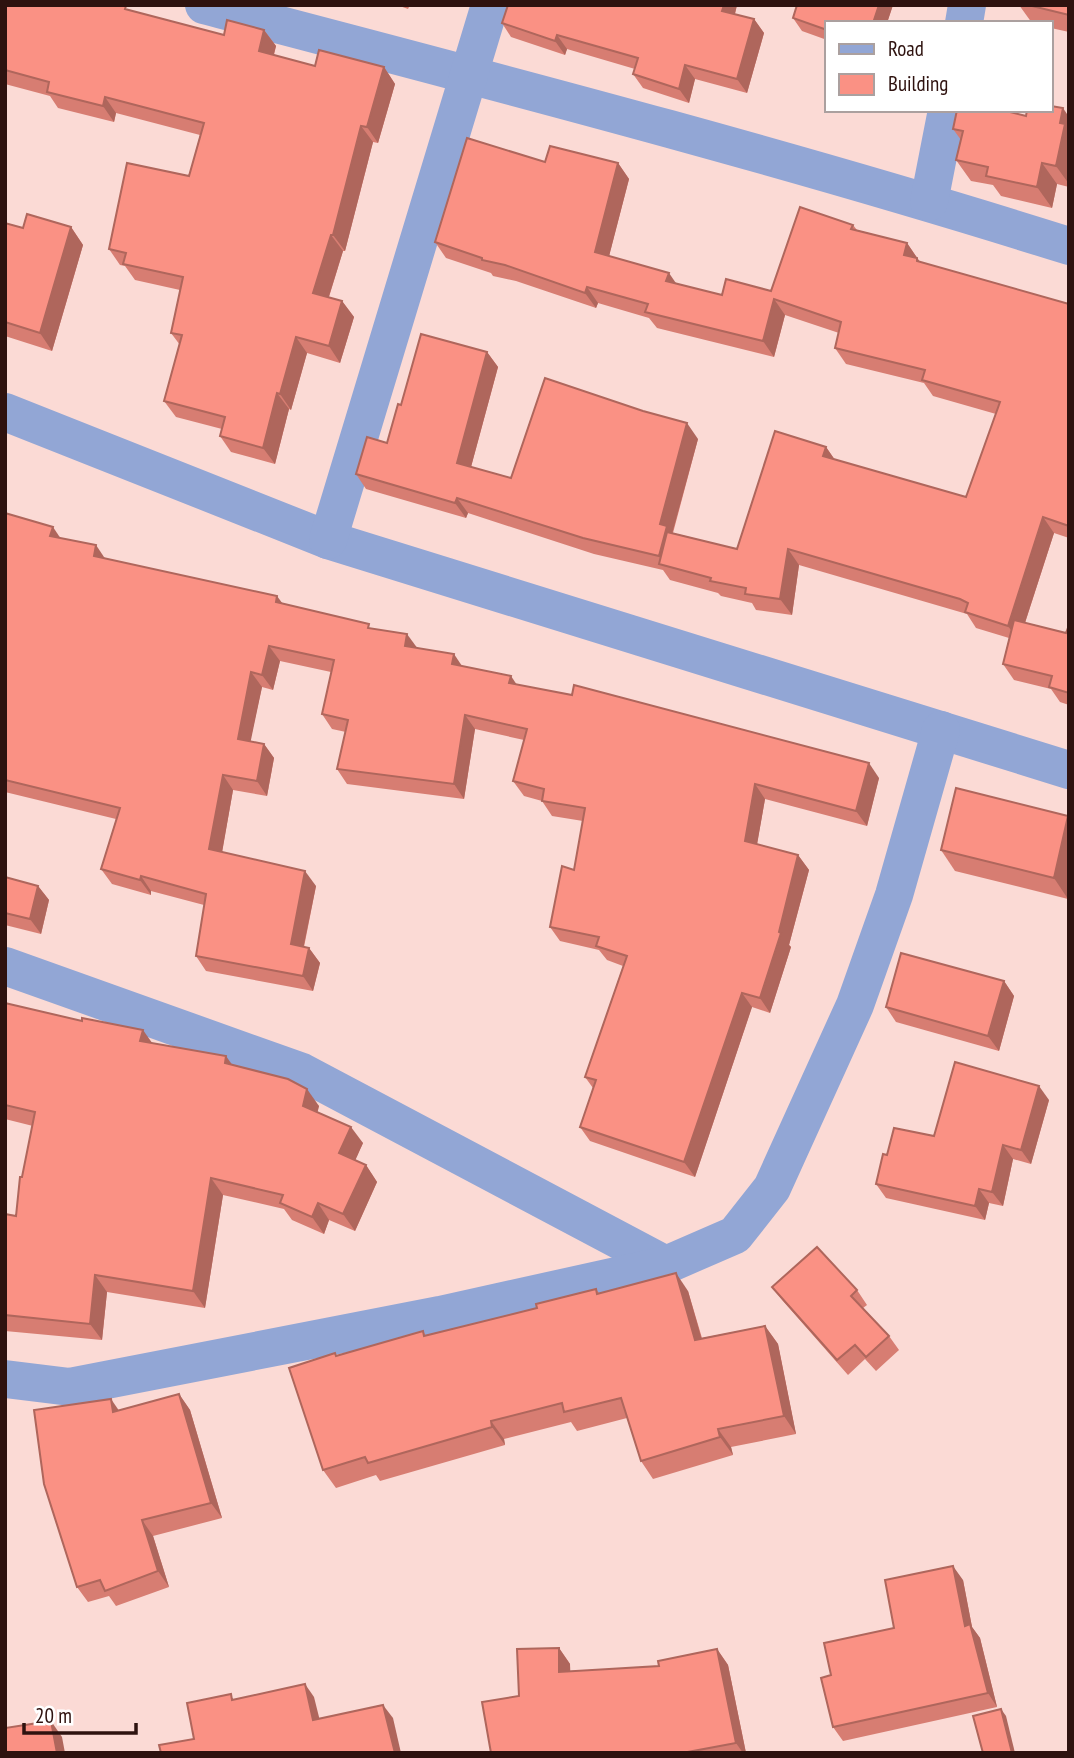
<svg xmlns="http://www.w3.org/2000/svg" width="1074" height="1758" font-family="'PT Sans Narrow',sans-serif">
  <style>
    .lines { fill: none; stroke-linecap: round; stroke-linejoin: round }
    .street { stroke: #92a6d5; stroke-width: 38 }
    .wall { fill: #d77d72 }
    .shaded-wall { fill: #af665c }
    .building { fill: #fa9184; stroke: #af665c; stroke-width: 2 }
  </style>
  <rect width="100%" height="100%" fill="#fbdad5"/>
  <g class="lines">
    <!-- street -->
    <g class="street">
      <path d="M204,5C493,81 783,156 1069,246"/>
      <polyline points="964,23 967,5"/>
      <polyline points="929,202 947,110"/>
      <polyline points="5,412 328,540 1069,770"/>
      <polyline points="328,540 490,5"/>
      <polyline points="5,966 302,1072 666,1265"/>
      <polyline points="5,1379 70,1387 440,1315 666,1265 735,1235 772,1188 855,1005 894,895 941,730"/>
    </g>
  </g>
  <!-- wall -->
  <g class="wall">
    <polygon points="5,5 129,10 224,35 264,30 276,46 274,55 315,66 384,67 395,84 378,143 373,142 345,251 343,251 329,297 342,301 354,317 340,363 307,353 291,410 289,409 275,464 231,452 220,436 222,429 176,417 164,401 180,345 171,333 180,290 135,280 125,266 120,265 109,249 189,176 200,135 116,113 114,122 58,108 50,96 5,84"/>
    <polygon points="397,5 410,5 408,9"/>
    <polygon points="508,5 737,5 735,14 754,19 764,33 747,93 695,79 689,103 643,88 633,74 635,69 567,49 565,55 511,37 502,23"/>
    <polygon points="797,5 893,5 887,23 827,23 827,40 802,31 793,18"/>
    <polygon points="1019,5 1069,5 1069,32 1051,28 1051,23 1032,23"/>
    <polygon points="1026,116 1069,117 1069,187 1057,184 1052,208 1001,196 993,185 971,181 956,160 961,140 953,129"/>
    <polygon points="545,162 618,163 629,179 609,256 677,284 722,295 771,291 853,225 857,230 907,243 920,262 1069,304 1069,538 1054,533 1025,623 1066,633 1069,625 1069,705 1060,702 1051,689 1014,680 1003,664 1009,638 976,628 967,614 799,565 792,615 756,610 752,603 721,596 718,593 670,580 663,570 594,554 468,513 466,518 366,489 356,474 387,443 401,405 487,352 498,367 471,467 511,478 698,439 673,533 737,549 826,447 835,460 966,497 996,414 933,396 924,383 846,364 835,348 839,333 785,315 774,357 657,328 649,318 598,303 596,308 516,281 493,276 491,273 446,258 435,242"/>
    <polygon points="5,223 23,228 71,227 83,245 52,351 5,336"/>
    <polygon points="5,513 106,559 283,604 373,629 462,666 516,684 879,778 867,826 765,799 757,844 798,855 809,870 789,945 791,947 770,1013 752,1007 695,1177 590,1141 580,1127 593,1088 585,1077 623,966 607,960 599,950 560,941 550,927 574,870 583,821 552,816 542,801 524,796 513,781 524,740 475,729 464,799 347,784 337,769 346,732 332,729 322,714 331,672 280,661 273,690 262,687 250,741 264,744 274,758 267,796 233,790 222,852 316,886 304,947 309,948 320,963 313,991 206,971 196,956 204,905 151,891 151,895 112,884 101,869 116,819 5,792"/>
    <polygon points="1068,816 1068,899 955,871 941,850"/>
    <polygon points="5,877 38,886 49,900 41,934 5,925"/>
    <polygon points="1004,981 1014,996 999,1051 896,1022 886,1007"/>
    <polygon points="5,1003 233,1065 319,1106 317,1112 363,1143 355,1160 366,1165 377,1182 355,1231 329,1220 324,1234 292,1220 284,1209 223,1195 205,1308 107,1292 102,1340 5,1331 5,1214 16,1216 22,1177 33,1126 5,1119"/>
    <polygon points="1049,1100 1031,1164 1013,1159 1003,1206 989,1203 985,1220 886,1198 876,1184 887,1155"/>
    <polygon points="772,1287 857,1290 867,1305 863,1308 889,1336 899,1350 876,1371 865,1359 848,1375 783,1301"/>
    <polygon points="596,1289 599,1293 688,1291 702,1338 765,1326 778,1344 796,1434 731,1447 733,1455 653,1479 641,1461 627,1418 577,1431 571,1422 504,1439 505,1445 380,1481 376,1475 336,1488 323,1470 336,1356 423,1331 426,1336 537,1308"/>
    <polygon points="179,1394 190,1410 222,1518 153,1536 169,1587 116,1606 109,1596 88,1602 77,1587 119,1410"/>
    <polygon points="963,1580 972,1627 980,1638 997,1707 843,1741 833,1727 831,1675 894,1628"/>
    <polygon points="559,1648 570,1664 570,1671 659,1666 717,1649 728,1665 746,1753 491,1753 519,1696"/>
  </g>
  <!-- shaded-wall -->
  <g class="shaded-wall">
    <polygon points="724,5 737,5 732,25 722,11"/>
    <polygon points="879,5 893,5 887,23 873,23"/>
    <polygon points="754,19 764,33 747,93 737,79"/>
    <polygon points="264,30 276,46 270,68 259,51"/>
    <polygon points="557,35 567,49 565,55 555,41"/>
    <polygon points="685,65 695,79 689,103 679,89"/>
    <polygon points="384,67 395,84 378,143 367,127"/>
    <polygon points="105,97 116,113 114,122 103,106"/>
    <polygon points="1063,108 1069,117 1069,184 1056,166 1060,123"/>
    <polygon points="361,126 373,142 345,251 333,235"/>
    <polygon points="618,163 629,179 606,268 595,252"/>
    <polygon points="1042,163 1057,184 1052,208 1037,187"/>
    <polygon points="71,227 83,245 52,351 40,333"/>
    <polygon points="331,235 343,251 325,309 313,293"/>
    <polygon points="907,243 928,274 904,255"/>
    <polygon points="669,273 680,289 666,281"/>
    <polygon points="587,287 598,303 596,308 585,293"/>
    <polygon points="774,299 785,315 774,357 763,341"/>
    <polygon points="342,301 354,317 340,363 329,346"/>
    <polygon points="296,337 307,353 291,410 280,394"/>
    <polygon points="487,352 498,367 468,478 457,463"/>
    <polygon points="277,393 289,409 275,464 263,448"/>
    <polygon points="687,423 698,439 672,534 666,566 659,556 660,524"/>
    <polygon points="826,447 837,463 823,456"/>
    <polygon points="457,498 468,513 466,518 455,503"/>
    <polygon points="1043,517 1054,533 1019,641 1008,626"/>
    <polygon points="53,527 63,542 50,536"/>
    <polygon points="96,545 106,560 94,556"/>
    <polygon points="788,549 799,565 792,615 780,599"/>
    <polygon points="277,596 288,611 276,602"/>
    <polygon points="407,634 418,649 405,646"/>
    <polygon points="269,646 280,661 273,690 262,675"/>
    <polygon points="454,654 464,669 452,664"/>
    <polygon points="251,672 262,687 248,754 238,739"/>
    <polygon points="511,676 521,691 509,683"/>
    <polygon points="465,715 475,729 464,799 454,784"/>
    <polygon points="264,744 274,758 267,796 257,781"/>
    <polygon points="869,763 879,778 867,826 856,811"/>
    <polygon points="223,775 233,790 220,864 209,849"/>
    <polygon points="755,784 765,799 755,856 745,841"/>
    <polygon points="1068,816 1069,896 1068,899 1054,878"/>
    <polygon points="798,855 809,870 789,945 791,947 770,1013 760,998"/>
    <polygon points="305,871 316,886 301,959 291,944"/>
    <polygon points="141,876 151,891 151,895 140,880"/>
    <polygon points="38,886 49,900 41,934 30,919"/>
    <polygon points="309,948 320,963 313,991 303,976"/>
    <polygon points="1004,981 1014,996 999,1051 988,1036"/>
    <polygon points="742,993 752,1007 695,1177 684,1162"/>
    <polygon points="143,1030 155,1047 140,1041"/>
    <polygon points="226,1056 238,1073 225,1063"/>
    <polygon points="1039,1086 1049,1100 1031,1164 1021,1150"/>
    <polygon points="307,1089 319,1106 315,1123 303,1106"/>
    <polygon points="351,1127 363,1143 351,1170 339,1153"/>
    <polygon points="1003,1145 1013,1159 1003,1206 992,1192"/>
    <polygon points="366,1165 377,1182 355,1231 343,1214"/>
    <polygon points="211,1178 223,1195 205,1308 193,1291"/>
    <polygon points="979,1189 989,1203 985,1220 975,1206"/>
    <polygon points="318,1203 329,1220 324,1234 312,1217"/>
    <polygon points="676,1273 688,1291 707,1358 695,1340"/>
    <polygon points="95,1275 107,1292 102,1340 90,1324"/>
    <polygon points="765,1326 778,1344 796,1434 784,1416"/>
    <polygon points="179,1394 190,1410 222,1518 211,1503"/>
    <polygon points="111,1399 122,1415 113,1412"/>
    <polygon points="491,1421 504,1439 505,1445 492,1427"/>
    <polygon points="718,1429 731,1447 733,1455 720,1437"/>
    <polygon points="142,1520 153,1536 169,1587 158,1571"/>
    <polygon points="953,1566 963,1580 972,1627 980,1638 997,1707 988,1693 965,1626"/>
    <polygon points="559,1648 570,1664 571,1688 559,1672"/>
    <polygon points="717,1649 728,1665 746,1753 743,1753 736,1743"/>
    <polygon points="305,1684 314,1697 323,1733 313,1720"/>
    <polygon points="383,1705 393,1718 401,1753 395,1753"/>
    <polygon points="1001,1709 1006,1716 1015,1753 1012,1753"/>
    <polygon points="51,1721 62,1737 65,1753 57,1753"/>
  </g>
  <!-- building -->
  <g class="building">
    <polygon points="5,5 125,5 126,6 125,9 224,35 227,20 264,30 259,51 315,66 319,50 384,67 367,127 361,126 333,235 331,235 313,293 342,301 329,346 296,337 280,394 277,393 263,448 220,436 225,417 164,401 182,335 171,333 183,277 123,264 126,253 109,249 127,163 189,176 204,123 105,97 103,106 47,92 49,82 5,70"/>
    <polygon points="508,5 724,5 722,11 754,19 737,79 685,65 679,89 633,74 638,58 557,35 555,41 502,23"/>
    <polygon points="797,5 879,5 873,23 827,23 827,30 793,18"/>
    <polygon points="1028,5 1069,5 1069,15"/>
    <polygon points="1051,106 1063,108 1060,123 1065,124 1056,166 1042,163 1037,187 986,176 988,167 956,160 963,131 953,129 957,110 1002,110 1026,116 1027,110 1051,110"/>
    <polygon points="467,138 545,162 550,146 618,163 595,252 669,273 666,281 722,295 726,279 771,291 800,207 853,225 851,229 907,243 904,255 917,258 917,261 1069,304 1069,526 1043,517 1008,626 965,612 968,603 960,599 788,549 780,599 745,594 746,588 710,581 711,578 659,564 667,532 737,549 775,431 826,447 823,456 966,497 1000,402 922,380 925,370 835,348 841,322 774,299 763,341 645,312 648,304 587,287 585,293 505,265 482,260 482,258 435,242"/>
    <polygon points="27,214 71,227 40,333 5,322 5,223 23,228"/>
    <polygon points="421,334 487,352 457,463 511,478 545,378 643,411 687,423 660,524 667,526 659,556 583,538 457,498 455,503 356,474 367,437 387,443 398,404 401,405"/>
    <polygon points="5,513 53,527 50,536 96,545 94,556 277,596 276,602 369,624 368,628 407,634 405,646 454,654 452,664 511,676 509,683 572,695 574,685 869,763 856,811 755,784 745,841 798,855 779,932 781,933 760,998 742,993 684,1162 580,1127 596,1080 585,1077 627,956 596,946 599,937 550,927 562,866 574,870 585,808 542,801 544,789 513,781 527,729 465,715 454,784 337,769 348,720 322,714 334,660 269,646 262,675 251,672 238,739 264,744 257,781 223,775 209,849 305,871 291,944 309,948 303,976 196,956 206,894 141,876 140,880 101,869 120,808 5,780"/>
    <polygon points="1014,620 1066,633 1069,625 1069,693 1049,687 1052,676 1003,664"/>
    <polygon points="956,788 1068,816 1054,878 941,850"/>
    <polygon points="5,877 38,886 30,919 5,913"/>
    <polygon points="901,953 1004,981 988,1036 886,1007"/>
    <polygon points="5,1003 82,1021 82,1018 143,1030 140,1041 226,1056 225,1063 288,1079 307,1089 303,1106 351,1127 339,1153 366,1165 343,1214 318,1203 312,1217 280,1203 283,1195 211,1178 193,1291 95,1275 90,1324 5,1315 5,1214 16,1216 20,1177 22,1177 35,1112 5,1105"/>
    <polygon points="955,1062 1039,1086 1021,1150 1003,1145 992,1192 979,1189 975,1206 876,1184 883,1154 887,1155 894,1128 934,1136"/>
    <polygon points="817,1247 857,1290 851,1296 889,1336 866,1357 855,1345 837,1360 772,1287"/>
    <polygon points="676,1273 695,1340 765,1326 784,1416 718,1429 720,1437 641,1461 621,1398 564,1412 562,1403 491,1421 492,1427 368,1463 365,1457 323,1470 289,1368 335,1353 336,1356 423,1331 424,1336 537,1308 536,1304 596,1289 597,1294"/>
    <polygon points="179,1394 211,1503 142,1520 158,1571 105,1591 100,1580 77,1587 44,1484 34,1410 111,1399 113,1412"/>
    <polygon points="953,1566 965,1626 970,1624 988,1693 833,1727 821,1678 831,1675 824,1643 894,1628 885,1580"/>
    <polygon points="559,1648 559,1672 659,1666 658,1661 717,1649 736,1743 688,1752 689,1753 491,1753 482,1702 519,1696 517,1649"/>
    <polygon points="305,1684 313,1720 383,1705 395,1753 161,1753 159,1745 194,1739 187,1703 231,1694 232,1700"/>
    <polygon points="1001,1709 1012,1753 983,1753 973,1716"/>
    <polygon points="51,1721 57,1753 5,1753 5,1728"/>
  </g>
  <!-- border -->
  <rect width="1074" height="1758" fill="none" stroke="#2e120f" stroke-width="14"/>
  <!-- legend -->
  <rect x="825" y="21" width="228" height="91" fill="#ffffff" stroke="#aba09f" stroke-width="2"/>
  <rect x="839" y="44" width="35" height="10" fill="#92a6d5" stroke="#aba09f" stroke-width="2"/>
  <text x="888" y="56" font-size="21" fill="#2e120f">Road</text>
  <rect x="839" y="74" width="35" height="21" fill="#fa9184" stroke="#aba09f" stroke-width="2"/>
  <text x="888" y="91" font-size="21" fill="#2e120f">Building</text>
  <!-- scale -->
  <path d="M24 1723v10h112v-10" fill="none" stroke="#2e120f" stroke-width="3.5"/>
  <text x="35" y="1723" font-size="21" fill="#2e120f" stroke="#ffffff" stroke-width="5" paint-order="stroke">20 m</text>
</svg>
